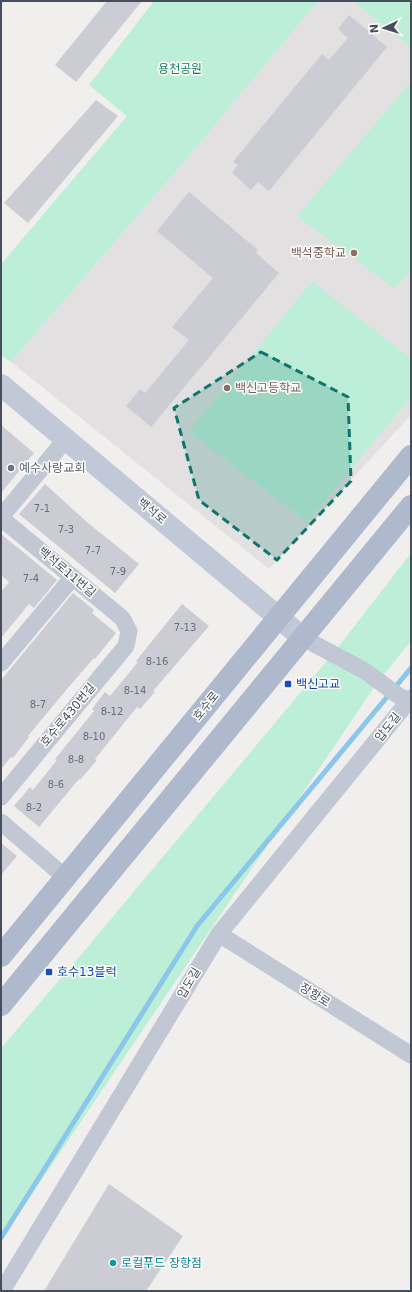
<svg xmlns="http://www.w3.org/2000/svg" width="412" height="1292" font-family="'DejaVu Sans','Noto Sans KR',sans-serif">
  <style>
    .education { fill: #e2e0e0 }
    .green { fill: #bdeed8 }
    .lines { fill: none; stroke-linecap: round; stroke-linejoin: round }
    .stream { stroke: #8bc7ea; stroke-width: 5 }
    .building { fill: #cbccd4 }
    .minor { stroke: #c2c8d3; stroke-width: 17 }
    .secondary { stroke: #c1c8d7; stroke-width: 22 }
    .primary { stroke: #aeb9cd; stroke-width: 22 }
    .marked { fill: #0f766e; fill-opacity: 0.2; stroke: #0f766e; stroke-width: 3; stroke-dasharray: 8 5; stroke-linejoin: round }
    .education-dot { fill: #8d6e63; stroke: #fff; stroke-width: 1.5 }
    .worship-dot { fill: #6b7280; stroke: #fff; stroke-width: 1.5 }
    .transit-dot { fill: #1a4fb4; stroke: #fff; stroke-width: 1.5 }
    .culture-dot { fill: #0f9aa8; stroke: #fff; stroke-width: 1.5 }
    .labels { text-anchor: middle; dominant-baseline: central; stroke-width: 3; stroke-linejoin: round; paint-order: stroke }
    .number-label { font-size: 10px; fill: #686e79 }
    .park-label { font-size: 12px; fill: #197b5a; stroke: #fff }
    .education-label { font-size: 12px; fill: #785e54; stroke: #fff; text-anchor: end }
    .worship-label { font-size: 12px; fill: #5b616d; stroke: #fff; text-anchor: start }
    .street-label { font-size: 12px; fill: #474e5b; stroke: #fff }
    .transit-label { font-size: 12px; fill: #164399; stroke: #fff; text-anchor: start }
    .culture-label { font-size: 12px; fill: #0d838f; stroke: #fff; text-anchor: start }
  </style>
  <rect width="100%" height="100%" fill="#f1efee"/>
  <!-- education -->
  <polygon class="education" points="318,1 353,1 411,48 411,415 269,569 11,362 184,162"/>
  <!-- green -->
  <g class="green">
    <polygon points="154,1 318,1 184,162 11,362 1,355 1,264 127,116 89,85"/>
    <polygon points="353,1 411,1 411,48"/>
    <polygon points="411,82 411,270 394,288 297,216"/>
    <polygon points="312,281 411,359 411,397 307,522 189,432"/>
    <polygon points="411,553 411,641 381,678 336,650"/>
    <polygon points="331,656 377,683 1,1240 1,1048 80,956"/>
  </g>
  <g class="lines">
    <!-- stream -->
    <polyline class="stream" points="1,1238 197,926 411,668"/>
  </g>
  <!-- building -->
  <g class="building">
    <polygon points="107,1 142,1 76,82 55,65"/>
    <polygon points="349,15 387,47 269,191 258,182 251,190 232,173 238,165 233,162 322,54 329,60 348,38 338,29"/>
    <polygon points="96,100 118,116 28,223 4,203"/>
    <polygon points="189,192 258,250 256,253 279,273 151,427 126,406 140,389 145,393 189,340 172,327 213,278 157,231"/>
    <polygon points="1,425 34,453 1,493"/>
    <polygon points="45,484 88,523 139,564 115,593 19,514"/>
    <polygon points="1,534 57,580 34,608 29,604 1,638 1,592 9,582 1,575"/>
    <polygon points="73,593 94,610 92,613 116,633 95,659 94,658 67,689 28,736 29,737 13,758 11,757 1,769 1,680"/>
    <polygon points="182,604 209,626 153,691 155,692 140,709 137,707 95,759 97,760 80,780 79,779 39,827 14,806 30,787 33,790 57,760 55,759 94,711 92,709 105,692 110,696 138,662 136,661"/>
    <polygon points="1,843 17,856 1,875"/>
    <polygon points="109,1184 183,1236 146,1291 44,1291"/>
  </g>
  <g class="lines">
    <!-- minor -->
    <g class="minor">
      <polyline points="1,517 66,439"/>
      <polyline points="1,518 122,618 129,631 126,646 1,797"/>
      <polyline points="303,638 365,671 399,696 409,701"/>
      <polyline points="1,663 73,577"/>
      <polyline points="1,822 66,878"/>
      <polyline points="219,934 411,1055"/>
      <polyline points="2,1291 219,934 411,698"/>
    </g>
    <!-- secondary -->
    <polyline class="secondary" points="1,385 303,638"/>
    <!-- primary -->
    <g class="primary">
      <polyline points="1,956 411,456"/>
      <polyline points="1,1005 411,506"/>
    </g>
  </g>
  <!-- marked area -->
  <path class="marked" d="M261,352L348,397L351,481L277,560L199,500L174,408Z"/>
  <!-- markers -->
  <g class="education-dot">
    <circle cx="354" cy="253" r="4"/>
    <circle cx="227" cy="388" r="4"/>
  </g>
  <circle class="worship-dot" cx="11" cy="468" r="4"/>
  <g class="transit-dot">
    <rect x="284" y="680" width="8" height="8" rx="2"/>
    <rect x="45" y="968" width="8" height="8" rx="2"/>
  </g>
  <circle class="culture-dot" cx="113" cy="1263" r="4"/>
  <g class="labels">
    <!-- number labels -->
    <g class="number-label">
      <text x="42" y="508">7-1</text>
      <text x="66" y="529">7-3</text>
      <text x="93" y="550">7-7</text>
      <text x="118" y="571">7-9</text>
      <text x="31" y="578">7-4</text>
      <text x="185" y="627">7-13</text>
      <text x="157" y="661">8-16</text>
      <text x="135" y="690">8-14</text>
      <text x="38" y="704">8-7</text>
      <text x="112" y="711">8-12</text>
      <text x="94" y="736">8-10</text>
      <text x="76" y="759">8-8</text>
      <text x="56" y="784">8-6</text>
      <text x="34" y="807">8-2</text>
    </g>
    <!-- park labels -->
    <g class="park-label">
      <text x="180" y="69">용천공원</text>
    </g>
    <!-- education labels -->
    <g class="education-label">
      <text x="346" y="253">백석중학교</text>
      <text x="235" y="388" text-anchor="start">백신고등학교</text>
    </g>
    <!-- worship labels -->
    <g class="worship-label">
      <text x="19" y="468">예수사랑교회</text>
    </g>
    <!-- street labels -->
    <g class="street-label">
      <text transform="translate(152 511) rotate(40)">백석로</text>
      <text transform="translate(67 572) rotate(40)">백석로11번길</text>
      <text transform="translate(206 706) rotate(-51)">호수로</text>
      <text transform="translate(68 715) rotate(-50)">호수로430번길</text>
      <text transform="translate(388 727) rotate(-51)">압도길</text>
      <text transform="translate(189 983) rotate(-59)">압도길</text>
      <text transform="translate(315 995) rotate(32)">장항로</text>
    </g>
    <!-- transit labels -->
    <g class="transit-label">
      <text x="296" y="684">백신고교</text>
      <text x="57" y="972">호수13블럭</text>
    </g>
    <!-- culture labels -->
    <g class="culture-label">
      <text x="121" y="1263">로컬푸드 장항점</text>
    </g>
  </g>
  <!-- border -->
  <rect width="412" height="1292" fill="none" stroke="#474e5b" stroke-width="4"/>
  <!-- north arrow -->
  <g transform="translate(384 28) rotate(266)" stroke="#ffffff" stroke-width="3" paint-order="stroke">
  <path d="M0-3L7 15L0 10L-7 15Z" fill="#474e5b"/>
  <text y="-6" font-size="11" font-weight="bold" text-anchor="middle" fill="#474e5b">N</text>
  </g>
</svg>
